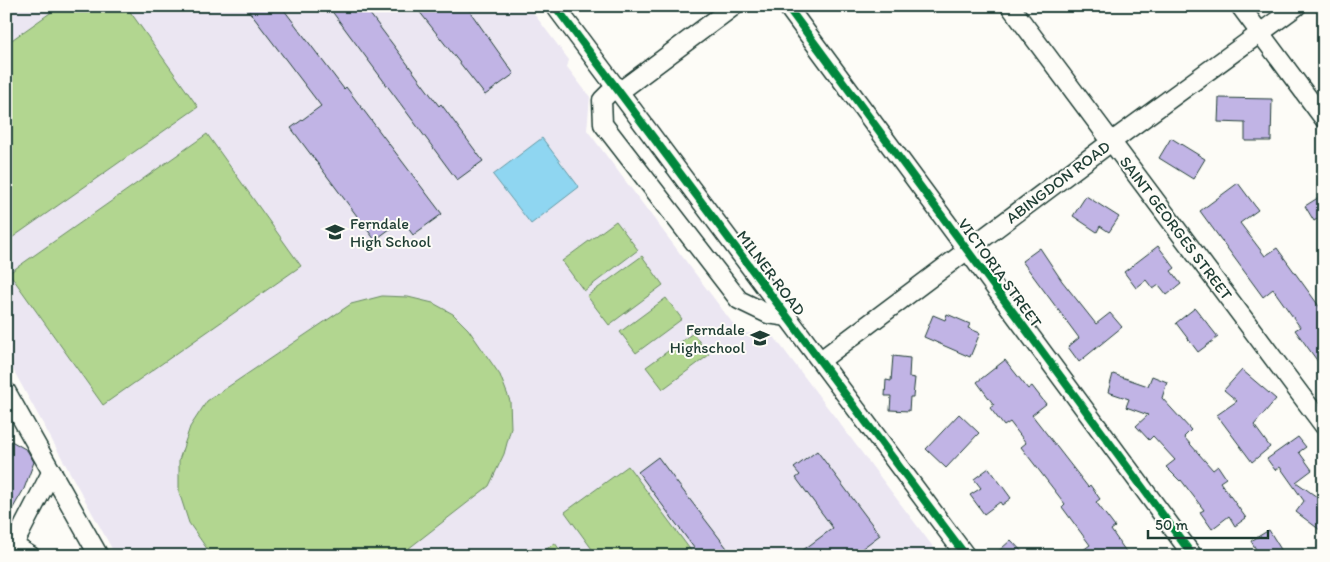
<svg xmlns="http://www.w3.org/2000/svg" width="1330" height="562" font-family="Itim,sans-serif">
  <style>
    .built { fill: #ebe6f2 }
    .green { fill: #b2d690; stroke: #688a62 }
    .water { fill: #8fd6f1; stroke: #6299a5 }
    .building { fill: #c1b4e5; stroke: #1f3d34 }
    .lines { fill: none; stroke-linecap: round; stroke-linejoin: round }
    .minor-casing { stroke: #1f3d34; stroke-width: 21 }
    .minor { stroke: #fdfcf7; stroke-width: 18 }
    .cycleway-casing { stroke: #fdfcf7; stroke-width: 11 }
    .cycleway { stroke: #00873e; stroke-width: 8 }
    .labels { text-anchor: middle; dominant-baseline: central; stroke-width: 4; stroke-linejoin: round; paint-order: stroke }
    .street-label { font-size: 16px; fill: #1f3d34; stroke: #fdfcf7 }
    .poi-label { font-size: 16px; fill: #1f3d34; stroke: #fdfcf7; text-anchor: start }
  </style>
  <rect width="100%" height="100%" fill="#fdfcf7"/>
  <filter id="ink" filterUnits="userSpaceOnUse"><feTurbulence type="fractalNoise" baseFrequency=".02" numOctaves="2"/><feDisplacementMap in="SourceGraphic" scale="10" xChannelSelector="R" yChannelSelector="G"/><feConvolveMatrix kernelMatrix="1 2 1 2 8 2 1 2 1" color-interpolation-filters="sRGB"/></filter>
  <g filter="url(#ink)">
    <!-- built -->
    <polygon class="built" points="6,6 528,6 569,60 567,67 590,97 587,130 740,333 772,334 940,556 116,556 6,357"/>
    <!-- green -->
    <g class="green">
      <polygon points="60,6 126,6 198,107 6,242 6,44"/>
      <polygon points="207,134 301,266 103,405 9,273"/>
      <polygon points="616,221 638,250 584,291 562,261"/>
      <polygon points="642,256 663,285 609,325 587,296"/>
      <polygon points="382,296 408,297 433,303 453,314 468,329 500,375 510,401 511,428 504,454 489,486 399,556 212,556 189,523 179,492 179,460 190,427 207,401 351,304"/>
      <polygon points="666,298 682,319 636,353 620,332"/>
      <polygon points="693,333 709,355 663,389 646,367"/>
      <polygon points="628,466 695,556 597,556 565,512"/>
      <polygon points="555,543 564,556 537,556"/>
    </g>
    <!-- water -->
    <polygon class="water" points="542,138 579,187 531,224 493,175"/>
    <!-- building -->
    <g class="building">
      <polygon points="245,6 281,6 344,89 346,87 442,214 413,235 402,220 375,240 291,128 321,106"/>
      <polygon points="328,6 364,6 439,106 441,104 483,161 457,180"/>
      <polygon points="415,6 466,6 514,74 485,95"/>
      <polygon points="1219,98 1272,99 1271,141 1245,141 1245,123 1218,122"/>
      <polygon points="1171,138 1205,159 1193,179 1159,158"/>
      <polygon points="1238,183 1258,210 1240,223 1265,256 1277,248 1324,313 1324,370 1295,330 1300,327 1273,289 1263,297 1200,211"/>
      <polygon points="1324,194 1324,215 1314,221 1305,206"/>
      <polygon points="1086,196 1119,217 1109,232 1100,226 1097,232 1073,216"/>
      <polygon points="1158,246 1175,268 1171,271 1181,284 1167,295 1159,285 1153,289 1146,280 1136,288 1124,272"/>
      <polygon points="1040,248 1062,281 1096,324 1110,313 1122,327 1079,362 1068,347 1079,338 1022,261"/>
      <polygon points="1195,308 1218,337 1198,352 1176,323"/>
      <polygon points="947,314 970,324 968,328 980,333 970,357 924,337 933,315 945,320"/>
      <polygon points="893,356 910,358 909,377 915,378 913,397 910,397 909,411 890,410 891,396 885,396 886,380 891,381"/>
      <polygon points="1005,360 1028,389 1032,386 1046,404 1032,415 1088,487 1090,485 1100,499 1096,502 1115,527 1111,530 1129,556 1075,556 1090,545 1062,507 1065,504 1021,447 1026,443 1010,422 1004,426 990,408 994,405 977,382"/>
      <polygon points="1242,370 1276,399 1254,425 1270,447 1252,462 1217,415 1237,401 1224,390"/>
      <polygon points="1113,374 1148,386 1152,376 1167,382 1162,398 1191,430 1184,437 1213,470 1218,466 1226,478 1220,482 1246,518 1235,526 1229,516 1212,529 1200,512 1204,510 1181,480 1180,481 1166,467 1175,460 1153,436 1149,440 1136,426 1148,415 1126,407 1129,399 1108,392"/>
      <polygon points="959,414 979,433 946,468 926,449"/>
      <polygon points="1298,437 1306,447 1299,452 1312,470 1296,482 1324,502 1324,533 1296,512 1304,501 1280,467 1275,470 1267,459"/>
      <polygon points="6,438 27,450 34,462 24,489 6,520"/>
      <polygon points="817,451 880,535 852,556 795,556 833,528 796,478 800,475 794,468"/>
      <polygon points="658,457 678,484 733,556 700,556 638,472"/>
      <polygon points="989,468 1011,498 1002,505 1000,502 984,514 970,495 981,488 974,479"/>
      <polygon points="1269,530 1285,556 1260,556 1251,541"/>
      <polygon points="1011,540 1026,556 993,556"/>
    </g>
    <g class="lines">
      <!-- minor casing -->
      <g class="minor-casing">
        <g id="minor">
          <polyline points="555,6 966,556"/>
          <polyline points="787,6 1193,556"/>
          <polyline points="1010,6 1324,426"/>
          <polyline points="1240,6 1324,119"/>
          <polyline points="615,87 602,100 603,124 739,300 768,314 788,317"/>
          <polyline points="619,92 734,6"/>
          <polyline points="821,360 1111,142 1297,6"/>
          <polyline points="6,391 99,556"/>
          <polyline points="13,545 31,556"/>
          <polyline points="8,556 52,471"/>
        </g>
      </g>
      <!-- minor -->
      <use href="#minor" class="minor"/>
      <!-- cycleway casing -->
      <g class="cycleway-casing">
        <g id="cycleway">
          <polyline points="555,6 966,556"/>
          <polyline points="787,6 1193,556"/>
        </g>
      </g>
      <!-- cycleway -->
      <use href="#cycleway" class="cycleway"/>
    </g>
  </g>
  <!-- icons -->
  <defs>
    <g id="school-bare" transform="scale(1.5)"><path d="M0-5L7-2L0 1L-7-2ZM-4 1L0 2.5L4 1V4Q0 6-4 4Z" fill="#1f3d34" stroke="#fdfcf7" stroke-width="2.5" paint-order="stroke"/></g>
  </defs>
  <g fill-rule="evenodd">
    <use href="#school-bare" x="335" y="232"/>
    <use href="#school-bare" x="760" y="338"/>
  </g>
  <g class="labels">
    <!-- street labels -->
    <g class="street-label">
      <text transform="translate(1058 182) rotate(-37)">ABINGDON ROAD</text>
      <text transform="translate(1176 228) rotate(53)">SAINT GEORGES STREET</text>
      <text transform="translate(771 273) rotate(53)">MILNER ROAD</text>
      <text transform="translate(1000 273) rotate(54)">VICTORIA STREET</text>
    </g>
    <!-- poi labels -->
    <g class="poi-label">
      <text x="350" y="223">Ferndale<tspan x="350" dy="18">High School</tspan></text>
      <text x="745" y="329" text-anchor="end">Ferndale<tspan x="745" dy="18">Highschool</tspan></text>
    </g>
  </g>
  <!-- margin -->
  <rect width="1330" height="562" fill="none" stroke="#fdfcf7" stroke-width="25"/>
  <rect x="12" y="12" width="1305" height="537" fill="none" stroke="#1f3d34" stroke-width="2" filter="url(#ink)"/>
  <!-- scale -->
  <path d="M1148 530v8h120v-8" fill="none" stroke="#1f3d34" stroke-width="2.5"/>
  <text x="1155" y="530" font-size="15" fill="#1f3d34" stroke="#fdfcf7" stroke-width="4" paint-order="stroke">50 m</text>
</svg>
